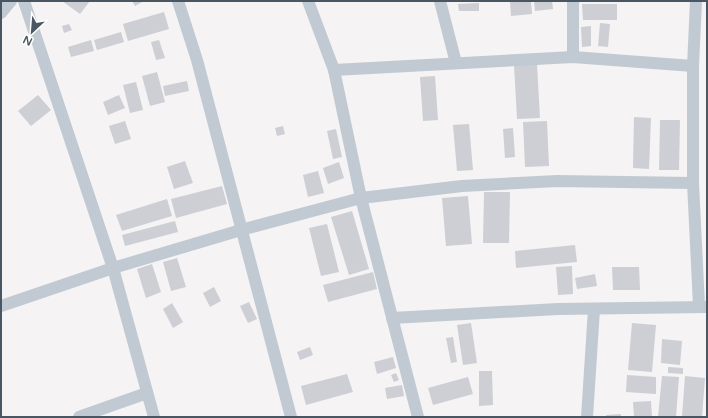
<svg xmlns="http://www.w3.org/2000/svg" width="708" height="418" font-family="'Varela Round',sans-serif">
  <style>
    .building { fill: #cdcfd5 }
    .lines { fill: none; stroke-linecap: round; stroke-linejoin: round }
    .minor { stroke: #c1cad2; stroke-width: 12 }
  </style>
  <rect width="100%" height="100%" fill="#f5f3f3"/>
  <!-- building -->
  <g class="building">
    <polygon points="62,1 90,1 80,14"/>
    <polygon points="132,1 144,1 135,6"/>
    <polygon points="510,1 531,1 532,14 511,16"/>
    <polygon points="534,1 552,1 553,9 535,11"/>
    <polygon points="479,3 479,11 459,11 458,4"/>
    <polygon points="582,4 617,4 617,20 583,20"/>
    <polygon points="164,12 169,29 128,41 123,24"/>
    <polygon points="600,23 610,24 608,47 598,46"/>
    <polygon points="69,24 72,30 64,33 62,26"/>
    <polygon points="591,26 591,46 582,47 581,27"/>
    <polygon points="121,32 124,42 97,50 94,40"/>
    <polygon points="91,40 94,51 71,57 68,47"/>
    <polygon points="159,40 165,58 156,60 151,42"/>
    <polygon points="537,64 540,118 517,119 514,65"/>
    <polygon points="157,72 165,102 150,106 142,76"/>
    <polygon points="435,76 438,120 423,121 420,77"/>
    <polygon points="187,81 189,91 165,96 163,86"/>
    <polygon points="136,82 143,110 130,113 123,85"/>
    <polygon points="38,95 51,110 31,126 18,111"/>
    <polygon points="119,95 125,108 108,115 103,102"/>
    <polygon points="634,117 651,118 649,169 633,168"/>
    <polygon points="660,120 680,120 679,170 659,170"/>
    <polygon points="125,121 131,139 115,144 109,126"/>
    <polygon points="547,121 549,166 525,167 523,122"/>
    <polygon points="469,124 473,170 457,171 453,125"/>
    <polygon points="283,126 285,134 277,136 275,128"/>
    <polygon points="513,128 515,157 505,158 503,129"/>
    <polygon points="336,129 342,157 333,159 327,131"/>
    <polygon points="185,161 193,183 174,189 167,167"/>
    <polygon points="339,162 344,178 328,184 323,168"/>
    <polygon points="318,171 324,193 308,197 303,175"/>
    <polygon points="222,186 227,204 176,218 171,199"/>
    <polygon points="484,192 510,192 509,243 483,243"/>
    <polygon points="468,196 472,244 446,246 442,198"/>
    <polygon points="167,199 172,216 122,231 116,215"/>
    <polygon points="352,211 369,269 349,275 331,217"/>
    <polygon points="175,221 178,232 125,246 122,235"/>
    <polygon points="327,224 339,272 321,276 309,228"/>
    <polygon points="575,245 577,262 516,268 515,251"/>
    <polygon points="177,258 186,287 171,291 163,262"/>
    <polygon points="152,264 161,292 146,298 137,269"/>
    <polygon points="572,266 573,294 558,295 556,267"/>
    <polygon points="612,267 639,267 640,290 613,290"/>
    <polygon points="373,272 377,289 328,302 323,285"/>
    <polygon points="595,274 597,286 577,289 575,278"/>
    <polygon points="214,287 221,301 210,307 203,293"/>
    <polygon points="249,302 257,319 248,323 240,306"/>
    <polygon points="172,303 183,322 173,328 163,309"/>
    <polygon points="471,323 477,363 463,365 457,325"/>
    <polygon points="632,323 656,325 652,372 628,370"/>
    <polygon points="453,337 457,362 451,363 446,338"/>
    <polygon points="662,339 682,341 680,365 661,363"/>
    <polygon points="310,347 313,355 300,360 297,352"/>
    <polygon points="393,357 396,368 377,374 374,362"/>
    <polygon points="668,367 683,368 683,374 668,373"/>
    <polygon points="479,371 492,371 493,405 479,406"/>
    <polygon points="396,373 399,380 394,382 391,375"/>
    <polygon points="347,374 353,392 306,405 301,386"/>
    <polygon points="627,375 656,377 656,394 626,392"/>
    <polygon points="662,376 679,377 676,417 658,417"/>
    <polygon points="685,376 705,378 702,417 682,417"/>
    <polygon points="468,377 473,394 433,405 428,388"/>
    <polygon points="402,385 404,396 387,399 385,388"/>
    <polygon points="651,401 652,417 634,417 633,402"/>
    <polygon points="621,414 621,417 606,417 606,415"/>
  </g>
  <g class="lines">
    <!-- minor -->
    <g class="minor">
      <polyline points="24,1 113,268 154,417"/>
      <polyline points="178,1 197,60 291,417"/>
      <polyline points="308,1 334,70 361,198 418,417"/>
      <polyline points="440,1 456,63"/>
      <polyline points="696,1 693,66 693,183 699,306"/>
      <polyline points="1,13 11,1"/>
      <polyline points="573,57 573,1"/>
      <polyline points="334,70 573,57 693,66"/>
      <polyline points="1,306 113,268 241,230 361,198 462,186 557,181 693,183"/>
      <polyline points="392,318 558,309 707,307"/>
      <polyline points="79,417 147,393"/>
      <polyline points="587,417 594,309"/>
    </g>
  </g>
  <!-- border -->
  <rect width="708" height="418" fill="none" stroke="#4a5661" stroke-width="4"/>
  <!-- north arrow -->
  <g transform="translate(32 32) rotate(206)" stroke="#ffffff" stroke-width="3" paint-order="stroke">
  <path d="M0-3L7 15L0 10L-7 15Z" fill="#4a5661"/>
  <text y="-6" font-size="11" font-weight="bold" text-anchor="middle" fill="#4a5661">N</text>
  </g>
</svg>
